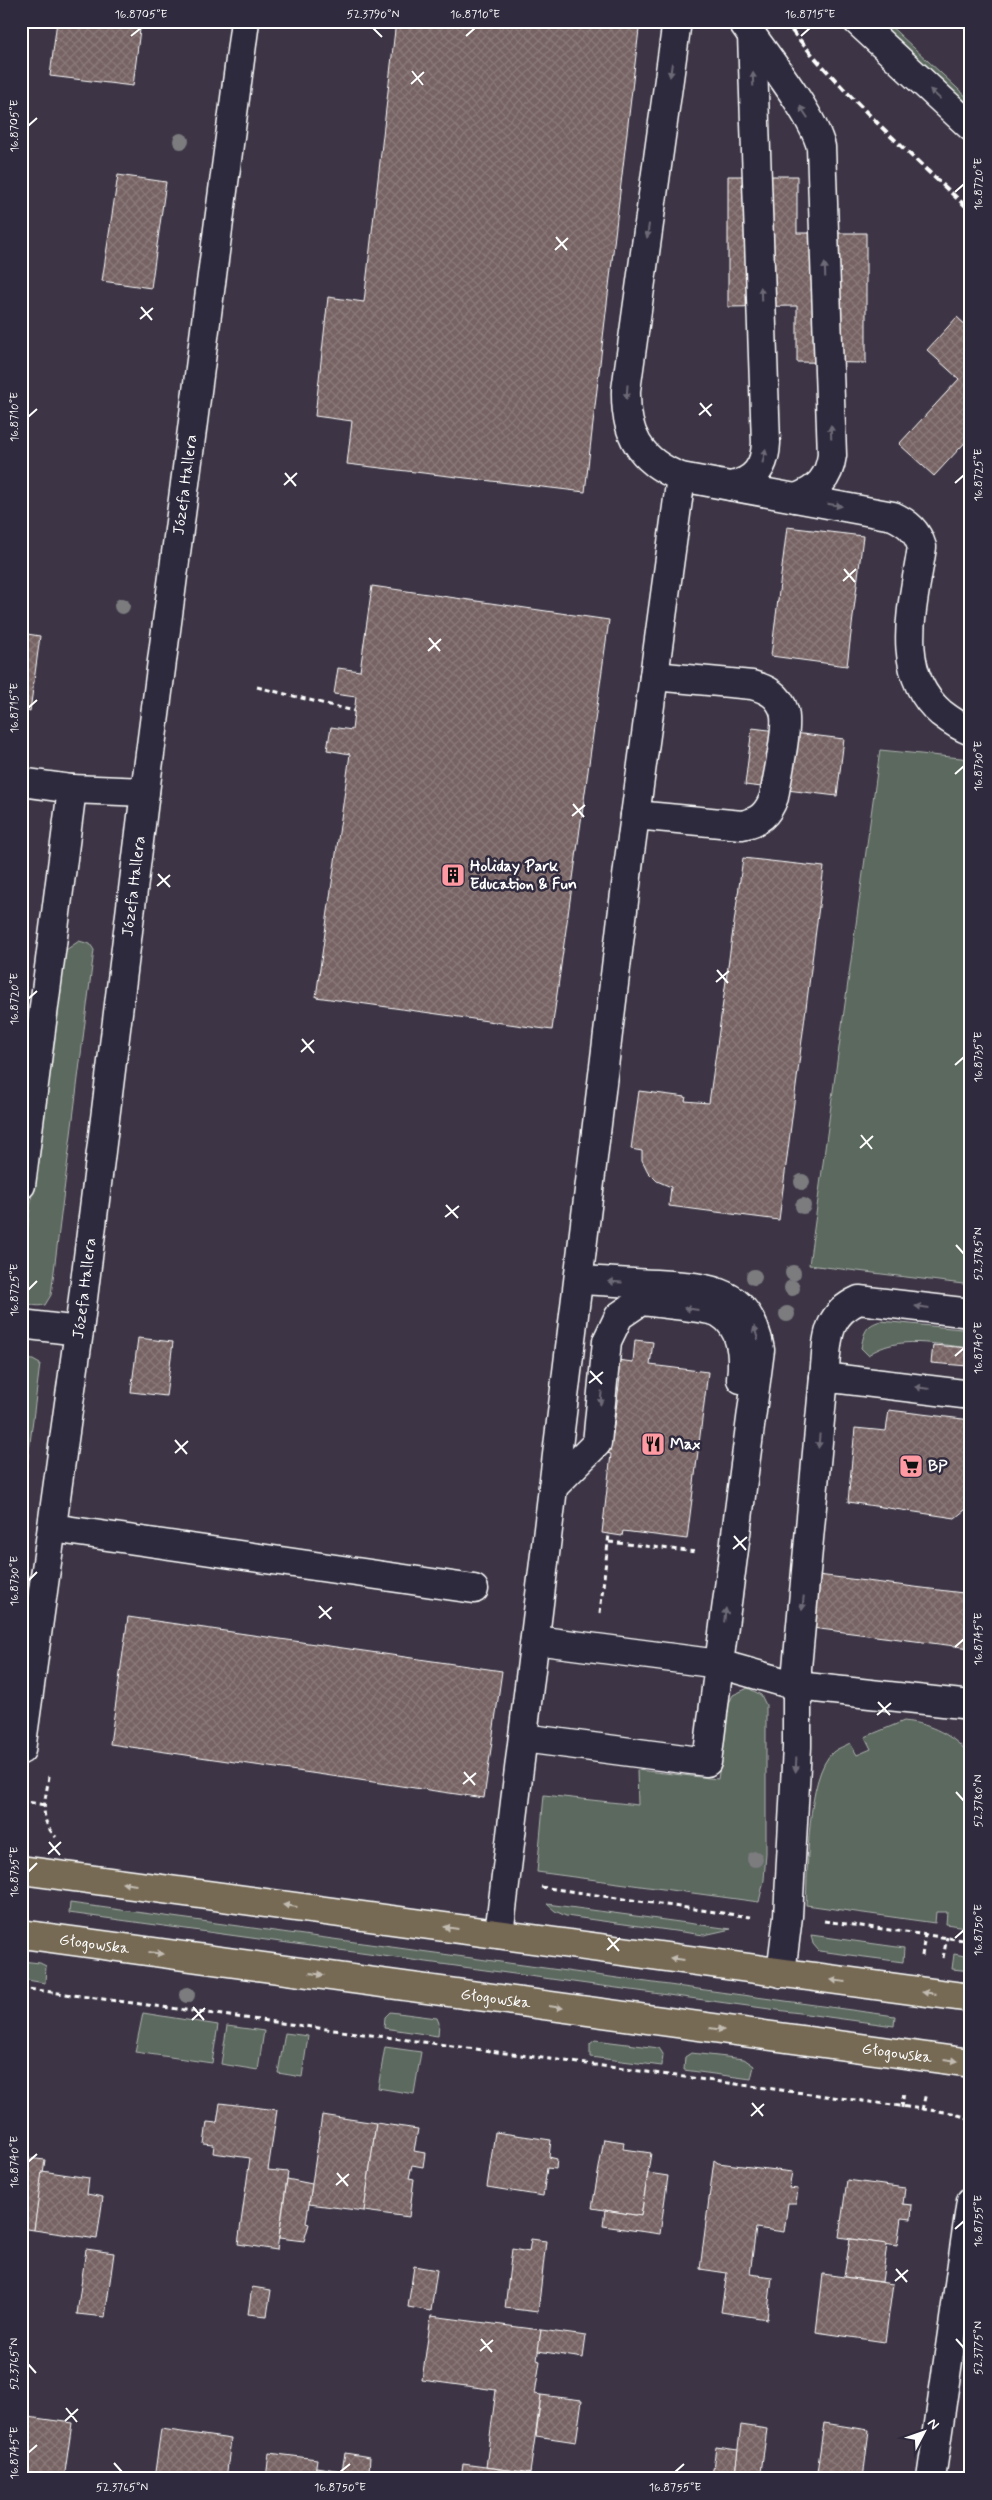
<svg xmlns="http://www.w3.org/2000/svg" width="992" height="2500" font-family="Mynerve,sans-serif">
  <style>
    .grass { fill: #5c695f; stroke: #aeb4af }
    .building { fill: url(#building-cross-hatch); stroke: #fff }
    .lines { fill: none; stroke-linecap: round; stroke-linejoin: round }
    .minor-casing { stroke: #fff; stroke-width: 31 }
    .major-casing { stroke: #fff; stroke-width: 31 }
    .path { stroke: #fff; stroke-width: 3; stroke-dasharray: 5 4; stroke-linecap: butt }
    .minor { stroke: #2f2a3d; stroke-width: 28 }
    .major { stroke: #776a54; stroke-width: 28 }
    .rail { stroke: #fff; stroke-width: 4; stroke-dasharray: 8 4; stroke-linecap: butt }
    .tree { fill: #7b7b7f }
    .oneway { fill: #6d6a77 }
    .oneway2 { fill: #c2bcb2 }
    .ticks { fill: none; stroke: #fff; stroke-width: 2 }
    .labels { text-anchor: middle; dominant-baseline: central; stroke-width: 5; stroke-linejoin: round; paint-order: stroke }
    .street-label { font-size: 16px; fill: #fff; stroke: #2f2a3d }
    .poi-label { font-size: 16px; font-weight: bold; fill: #fff; stroke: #2f2a3d; text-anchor: start }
    .neatline { fill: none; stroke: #fff; stroke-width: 2 }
    .ticks-label { font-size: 12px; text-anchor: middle; fill: #fff }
  </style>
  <defs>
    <pattern id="building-cross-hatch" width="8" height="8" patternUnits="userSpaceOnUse" patternTransform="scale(1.25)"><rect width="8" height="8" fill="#766263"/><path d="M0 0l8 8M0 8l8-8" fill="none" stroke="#8b7a7a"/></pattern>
  </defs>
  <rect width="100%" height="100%" fill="#3d3545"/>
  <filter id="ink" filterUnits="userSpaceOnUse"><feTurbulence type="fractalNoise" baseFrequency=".02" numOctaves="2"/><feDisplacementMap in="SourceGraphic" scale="10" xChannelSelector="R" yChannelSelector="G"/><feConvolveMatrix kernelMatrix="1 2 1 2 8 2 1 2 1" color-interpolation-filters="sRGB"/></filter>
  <g filter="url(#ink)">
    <!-- grass -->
    <g class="grass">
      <polygon points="876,21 885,21 971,101 971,110"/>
      <polygon points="880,750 971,759 971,1285 809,1265"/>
      <path d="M79,941L90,944L94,950L51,1295L45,1305C35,1307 29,1305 21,1298V1278L63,952Z"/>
      <path d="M881,1321L971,1330V1348C936,1345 899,1334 868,1355L861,1348C864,1333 865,1325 881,1321Z"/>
      <polygon points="21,1359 33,1360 40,1364 21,1514"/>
      <polygon points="748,1688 761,1695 766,1705 766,1853 764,1880 759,1902 537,1872 544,1795 638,1805 637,1770 718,1779 729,1703 733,1695"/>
      <path d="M904,1721C931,1724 953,1735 971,1756V1928L946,1924L947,1912H936L935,1923L806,1905C808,1869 806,1776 833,1752C838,1748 845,1746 850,1743L857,1755L871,1749L865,1737Z"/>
      <polygon points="70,1903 895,2016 894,2026 69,1913"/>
      <polygon points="547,1904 731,1929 704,1935 566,1916 555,1911"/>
      <polygon points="811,1935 904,1948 903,1962 819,1951 813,1944"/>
      <polygon points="954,1954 971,1957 971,1971 952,1969"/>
      <polygon points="21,1961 40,1963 46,1966 45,1983 21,1979"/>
      <polygon points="390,2012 437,2018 439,2023 438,2036 384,2028 385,2017"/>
      <polygon points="143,2013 218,2025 212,2063 135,2052"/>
      <polygon points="227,2026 264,2031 258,2070 221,2064"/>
      <polygon points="285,2033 308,2036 302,2077 278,2073"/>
      <polygon points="595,2040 659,2048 663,2054 662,2066 590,2057 590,2044"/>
      <polygon points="385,2047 421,2052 414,2094 378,2088"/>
      <polygon points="691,2053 744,2059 754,2066 751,2079 684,2070 685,2057"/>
    </g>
    <!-- building -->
    <g class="building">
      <polygon points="57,21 141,21 133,86 50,76"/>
      <polygon points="396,21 640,21 585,492 347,464 352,421 315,416 328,297 364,302"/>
      <polygon points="118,175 166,182 151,288 102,281"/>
      <polygon points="728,176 797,176 797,233 866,233 866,363 797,362 797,306 728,307"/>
      <polygon points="957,317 971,330 971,436 934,476 899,444 959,379 927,350"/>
      <polygon points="21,441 30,506 21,507"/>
      <polygon points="787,527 863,536 847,666 771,656"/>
      <polygon points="372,586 609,620 552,1030 316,997 350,754 327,750 331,727 352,730 356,697 334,694 338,668 360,671"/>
      <polygon points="21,633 40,636 30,711 21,709"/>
      <polygon points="752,728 844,739 837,796 745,785"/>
      <polygon points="743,858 824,867 779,1220 669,1206 671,1187 657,1181 648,1172 642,1160 642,1151 631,1149 639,1091 686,1097 685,1101 709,1103"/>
      <polygon points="138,1338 173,1342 166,1396 131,1392"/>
      <polygon points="635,1340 653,1342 650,1365 708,1372 687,1539 623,1531 622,1536 602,1533 611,1454 607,1453 609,1434 613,1434 620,1377 616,1375 617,1360 633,1362"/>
      <polygon points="933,1345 969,1348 968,1366 931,1363"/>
      <polygon points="889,1410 971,1420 971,1505 955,1518 848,1502 855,1428 886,1431"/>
      <polygon points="818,1575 971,1594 971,1648 812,1628"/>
      <polygon points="128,1617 502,1671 484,1798 110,1744"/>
      <polygon points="220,2103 277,2110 268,2170 288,2172 277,2250 238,2244 250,2158 213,2153 214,2145 204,2144 207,2122 217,2123"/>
      <polygon points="322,2115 376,2123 364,2211 309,2204"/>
      <polygon points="376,2123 418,2129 414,2151 425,2153 423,2167 412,2165 409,2178 414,2179 409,2217 364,2211"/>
      <polygon points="495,2132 551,2140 549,2157 557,2159 556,2169 547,2168 543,2196 487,2187"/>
      <polygon points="604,2139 624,2142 623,2149 651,2153 641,2216 592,2208"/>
      <polygon points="27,2158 45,2160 34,2230 21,2228 21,2171 26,2172"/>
      <polygon points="714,2160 718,2163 792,2172 789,2188 798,2189 796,2203 788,2203 784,2232 756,2228 750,2274 772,2277 767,2319 721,2312 727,2273 700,2269"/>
      <polygon points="42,2171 89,2178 87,2194 103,2197 97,2239 34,2230"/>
      <polygon points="648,2173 668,2176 660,2234 603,2226 605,2210 641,2216"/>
      <polygon points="287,2179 312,2184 306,2223 309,2224 304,2241 279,2238"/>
      <polygon points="847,2180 905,2188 903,2204 912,2205 911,2219 901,2218 897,2246 839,2237"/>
      <polygon points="531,2239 546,2241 538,2312 505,2308 512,2249 529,2252"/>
      <polygon points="850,2239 887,2244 882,2282 844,2277"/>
      <polygon points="86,2249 114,2253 105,2317 77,2314"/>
      <polygon points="414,2266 437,2270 431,2311 408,2307"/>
      <polygon points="823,2274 893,2284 885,2342 816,2332"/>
      <polygon points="252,2287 271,2290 267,2316 248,2314"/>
      <polygon points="431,2316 541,2330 537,2360 540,2361 535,2394 541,2395 530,2473 486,2467 496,2390 422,2380"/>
      <polygon points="541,2330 586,2336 583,2358 538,2351"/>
      <polygon points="541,2395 582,2400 576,2442 536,2436"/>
      <polygon points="21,2416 72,2423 64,2479 21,2479"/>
      <polygon points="824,2423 869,2430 863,2479 816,2479"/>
      <polygon points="741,2425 767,2429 760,2479 734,2479"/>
      <polygon points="161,2429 231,2439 226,2479 154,2479"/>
      <polygon points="716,2447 738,2450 734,2479 712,2476"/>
      <polygon points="269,2453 317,2459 314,2479 266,2479"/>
      <polygon points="345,2453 370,2457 369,2472 390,2475 390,2479 314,2479 316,2467 342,2471"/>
      <polygon points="463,2464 530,2473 529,2479 461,2479"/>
    </g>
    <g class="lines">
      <!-- minor casing -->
      <g class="minor-casing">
        <g id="minor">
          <path d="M677,21L626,390C625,433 639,461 681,477L893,516C908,523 917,531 922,547C914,603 892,671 941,713C950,720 960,727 971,731"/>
          <path d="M742,21C763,52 813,114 821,147L832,455C829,479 817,490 796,498"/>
          <polyline points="857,21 971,127"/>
          <path d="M731,486C755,481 765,467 766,443L752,35"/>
          <polyline points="21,782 72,789 145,792"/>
          <path d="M635,815L742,825C759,822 768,814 774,797C777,778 789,727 784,711C779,695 767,689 752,685L654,676"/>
          <polyline points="21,1185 72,789"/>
          <path d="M579,1280C604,1281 630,1283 656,1284C707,1287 750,1288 760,1350L719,1664L797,1686L971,1705"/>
          <polyline points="21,1324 79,1331"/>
          <path d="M824,1377C828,1343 823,1316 859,1300L971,1313"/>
          <path d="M553,1487L597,1443L607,1341L619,1316L641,1301C655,1303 710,1308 719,1313C742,1326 744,1356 741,1379"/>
          <polyline points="52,1528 474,1589"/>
          <polyline points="523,1738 707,1762 719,1664 535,1640"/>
          <path id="s1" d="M21,1750L79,1331L145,792L245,21"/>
          <polyline points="499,1934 629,860 681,477"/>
          <polyline points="781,1973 788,1916 797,1747 797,1668 824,1377 971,1395"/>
          <polyline points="931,2479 971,2201"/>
        </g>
      </g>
      <!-- major casing -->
      <g class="major-casing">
        <g id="major">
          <polyline points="21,1870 971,1998"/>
          <path id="s2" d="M21,1934L971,2063"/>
        </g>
      </g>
      <!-- path -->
      <g class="path">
        <polyline points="958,21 971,32"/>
        <polyline points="257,687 354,711"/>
        <polyline points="609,1542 697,1552"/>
        <polyline points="600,1613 609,1534"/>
        <path d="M49,1776C46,1800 37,1818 56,1837"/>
        <polyline points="21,1801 45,1805"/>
        <polyline points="541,1887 750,1917"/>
        <polyline points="824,1921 971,1941"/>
        <polyline points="922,1956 925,1934"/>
        <polyline points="943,1958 947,1937"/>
        <polyline points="21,1988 952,2113 971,2119"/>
        <polyline points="902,2108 904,2091"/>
        <polyline points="922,2110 926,2093"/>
      </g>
      <!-- minor -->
      <use href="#minor" class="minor"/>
      <!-- major -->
      <use href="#major" class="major"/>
      <!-- rail -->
      <path class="rail" d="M784,21C840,91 905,150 971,211"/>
    </g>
    <!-- trees -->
    <g class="tree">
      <circle cx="181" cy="141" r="8"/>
      <circle cx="122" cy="606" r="8"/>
      <circle cx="802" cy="1182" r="8"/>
      <circle cx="803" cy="1206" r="8"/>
      <circle cx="793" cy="1273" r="8"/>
      <circle cx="754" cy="1277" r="8"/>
      <circle cx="792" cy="1288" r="8"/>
      <circle cx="787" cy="1314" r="8"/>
      <circle cx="755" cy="1859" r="8"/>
      <circle cx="187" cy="1995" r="8"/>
    </g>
    <!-- one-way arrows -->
    <defs><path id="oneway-solid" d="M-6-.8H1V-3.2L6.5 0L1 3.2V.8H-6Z" transform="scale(1.25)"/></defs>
    <g class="oneway">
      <use href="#oneway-solid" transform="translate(671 70) rotate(98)"/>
      <use href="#oneway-solid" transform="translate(753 79) rotate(-92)"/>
      <use href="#oneway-solid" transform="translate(935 94) rotate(-137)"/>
      <use href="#oneway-solid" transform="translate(804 112) rotate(-123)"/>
      <use href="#oneway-solid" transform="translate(648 231) rotate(98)"/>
      <use href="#oneway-solid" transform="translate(825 270) rotate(-92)"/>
      <use href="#oneway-solid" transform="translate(761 294) rotate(-92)"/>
      <use href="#oneway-solid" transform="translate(627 392) rotate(94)"/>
      <use href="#oneway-solid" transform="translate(831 432) rotate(-92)"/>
      <use href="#oneway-solid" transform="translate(764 456) rotate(-78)"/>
      <use href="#oneway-solid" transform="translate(835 505) rotate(10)"/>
      <use href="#oneway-solid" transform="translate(615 1282) rotate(-177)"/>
      <use href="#oneway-solid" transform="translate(922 1307) rotate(-173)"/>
      <use href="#oneway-solid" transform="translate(691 1309) rotate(-172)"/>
      <use href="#oneway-solid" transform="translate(756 1333) rotate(-107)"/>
      <use href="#oneway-solid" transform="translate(922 1388) rotate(-172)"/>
      <use href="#oneway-solid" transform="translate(601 1398) rotate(96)"/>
      <use href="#oneway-solid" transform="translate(819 1441) rotate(95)"/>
      <use href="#oneway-solid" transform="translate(803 1603) rotate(96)"/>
      <use href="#oneway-solid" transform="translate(725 1615) rotate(-83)"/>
      <use href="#oneway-solid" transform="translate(796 1765) rotate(93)"/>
    </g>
    <g class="oneway2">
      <use href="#oneway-solid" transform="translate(129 1884) rotate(-172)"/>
      <use href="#oneway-solid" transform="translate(290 1906) rotate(-172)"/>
      <use href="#oneway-solid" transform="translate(451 1928) rotate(-172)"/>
      <use href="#oneway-solid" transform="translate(156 1953) rotate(8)"/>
      <use href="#oneway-solid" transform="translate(677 1959) rotate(-172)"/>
      <use href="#oneway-solid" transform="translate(317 1974) rotate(8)"/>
      <use href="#oneway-solid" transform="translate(838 1981) rotate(-172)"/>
      <use href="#oneway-solid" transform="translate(929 1993) rotate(-173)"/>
      <use href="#oneway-solid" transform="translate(556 2007) rotate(8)"/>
      <use href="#oneway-solid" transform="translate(717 2029) rotate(8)"/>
      <use href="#oneway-solid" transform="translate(951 2060) rotate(8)"/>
    </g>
  </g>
  <!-- ticks -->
  <path class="ticks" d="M373,28L382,37M131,36L141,28M466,36L475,28M801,36L810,28M412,71L423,85M411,84L424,72M28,126L37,118M955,192L964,184M556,237L567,250M555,250L568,238M141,307L152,320M140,319L153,308M700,403L711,416M699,415L712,404M28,417L37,409M285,473L296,486M955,483L964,475M284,485L297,473M844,569L855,582M843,581L856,569M429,638L440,651M428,651L441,639M28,708L37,700M955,774L964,766M573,804L584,817M572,816L585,805M158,874L170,887M157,886L170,875M717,970L728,983M716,982L729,971M28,999L37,991M302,1039L314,1053M301,1052L314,1040M955,1065L964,1057M861,1135L872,1149M860,1148L873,1136M446,1205L458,1218M445,1217L459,1206M956,1245L964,1254M28,1290L37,1281M955,1356L964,1348M590,1371L602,1384M589,1383L603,1372M175,1440L187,1454M175,1453L188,1441M734,1536L746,1550M733,1549L747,1537M28,1581L37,1572M319,1606L331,1619M319,1618L332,1607M955,1647L964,1639M878,1702L890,1715M877,1715L891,1703M464,1772L475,1785M463,1784L476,1773M956,1792L964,1801M49,1842L60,1855M48,1854L61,1842M28,1872L37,1863M608,1938L619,1951M955,1938L964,1930M607,1950L620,1938M193,2007L204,2020M192,2020L205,2008M752,2103L763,2116M751,2116L764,2104M28,2162L37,2154M337,2173L348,2186M336,2185L349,2174M955,2229L964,2221M896,2269L907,2282M895,2281L908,2270M481,2339L492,2352M956,2339L964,2348M480,2351L493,2340M28,2364L36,2373M66,2408L77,2422M65,2421L78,2409M28,2453L37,2445M114,2463L122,2472M340,2472L350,2464M675,2472L684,2464"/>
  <!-- icons -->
  <defs>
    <g id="building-square" transform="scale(1.25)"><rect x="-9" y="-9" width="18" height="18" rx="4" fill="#ff9aa2" stroke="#2f2a3d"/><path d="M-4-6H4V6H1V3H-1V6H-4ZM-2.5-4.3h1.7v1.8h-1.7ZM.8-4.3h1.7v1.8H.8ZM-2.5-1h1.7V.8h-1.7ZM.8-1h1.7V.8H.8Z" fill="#111"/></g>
    <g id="restaurant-square" transform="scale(1.25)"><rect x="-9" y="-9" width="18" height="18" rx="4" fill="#ff9aa2" stroke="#2f2a3d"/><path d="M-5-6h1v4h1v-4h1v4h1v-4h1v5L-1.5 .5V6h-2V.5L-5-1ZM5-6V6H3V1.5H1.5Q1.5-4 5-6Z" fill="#111"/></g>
    <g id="supermarket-square" transform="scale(1.25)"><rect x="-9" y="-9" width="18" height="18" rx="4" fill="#ff9aa2" stroke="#2f2a3d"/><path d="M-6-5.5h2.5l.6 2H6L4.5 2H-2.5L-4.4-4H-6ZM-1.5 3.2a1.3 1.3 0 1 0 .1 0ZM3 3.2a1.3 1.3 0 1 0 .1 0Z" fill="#111"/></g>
  </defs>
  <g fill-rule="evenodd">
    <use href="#building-square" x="453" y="875"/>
    <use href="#restaurant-square" x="653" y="1444"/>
    <use href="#supermarket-square" x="911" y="1466"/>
  </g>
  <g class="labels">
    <!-- street labels -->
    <g class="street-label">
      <text stroke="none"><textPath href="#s1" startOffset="1276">Józefa Hallera</textPath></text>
      <text stroke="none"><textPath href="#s1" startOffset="871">Józefa Hallera</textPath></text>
      <text stroke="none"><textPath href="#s1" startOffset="466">Józefa Hallera</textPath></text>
      <text stroke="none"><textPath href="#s2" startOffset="74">Głogowska</textPath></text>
      <text stroke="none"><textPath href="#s2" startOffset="479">Głogowska</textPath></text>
      <text stroke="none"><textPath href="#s2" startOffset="884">Głogowska</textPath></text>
    </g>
    <!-- poi labels -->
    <g class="poi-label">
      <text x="470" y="866">Holiday Park<tspan x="470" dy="18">Education &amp; Fun</tspan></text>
      <text x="670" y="1444">Max</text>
      <text x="928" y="1466">BP</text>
    </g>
  </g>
  <!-- margin -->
  <rect width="992" height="2500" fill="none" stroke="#2f2a3d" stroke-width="55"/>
  <!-- north arrow -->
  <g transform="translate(924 2432) rotate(49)" stroke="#2f2a3d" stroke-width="4" paint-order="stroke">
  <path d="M0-4L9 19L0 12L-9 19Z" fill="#ffffff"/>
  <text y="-8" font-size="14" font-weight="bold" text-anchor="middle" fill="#ffffff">N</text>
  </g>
  <rect x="28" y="28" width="936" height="2444" class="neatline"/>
  <g class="ticks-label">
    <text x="141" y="18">16.8705°E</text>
    <text x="373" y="18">52.3790°N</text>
    <text x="475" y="18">16.8710°E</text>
    <text x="810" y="18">16.8715°E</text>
    <text transform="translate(14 126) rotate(-90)" y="4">16.8705°E</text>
    <text transform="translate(978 184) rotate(-90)" y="4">16.8720°E</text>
    <text transform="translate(14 417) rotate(-90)" y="4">16.8710°E</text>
    <text transform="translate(978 475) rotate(-90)" y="4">16.8725°E</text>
    <text transform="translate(14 708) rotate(-90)" y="4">16.8715°E</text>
    <text transform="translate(978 766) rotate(-90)" y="4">16.8730°E</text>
    <text transform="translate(14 999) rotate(-90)" y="4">16.8720°E</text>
    <text transform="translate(978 1057) rotate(-90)" y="4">16.8735°E</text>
    <text transform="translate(978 1254) rotate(-90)" y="4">52.3785°N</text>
    <text transform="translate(14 1290) rotate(-90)" y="4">16.8725°E</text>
    <text transform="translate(978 1348) rotate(-90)" y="4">16.8740°E</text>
    <text transform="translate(14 1581) rotate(-90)" y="4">16.8730°E</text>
    <text transform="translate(978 1639) rotate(-90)" y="4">16.8745°E</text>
    <text transform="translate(978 1801) rotate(-90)" y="4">52.3780°N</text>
    <text transform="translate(14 1872) rotate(-90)" y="4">16.8735°E</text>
    <text transform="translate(978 1930) rotate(-90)" y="4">16.8750°E</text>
    <text transform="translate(14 2162) rotate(-90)" y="4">16.8740°E</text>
    <text transform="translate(978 2221) rotate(-90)" y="4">16.8755°E</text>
    <text transform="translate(978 2348) rotate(-90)" y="4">52.3775°N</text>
    <text transform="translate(14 2364) rotate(-90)" y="4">52.3765°N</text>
    <text transform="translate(14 2453) rotate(-90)" y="4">16.8745°E</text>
    <text x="122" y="2491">52.3765°N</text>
    <text x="340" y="2491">16.8750°E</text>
    <text x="675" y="2491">16.8755°E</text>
  </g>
</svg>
